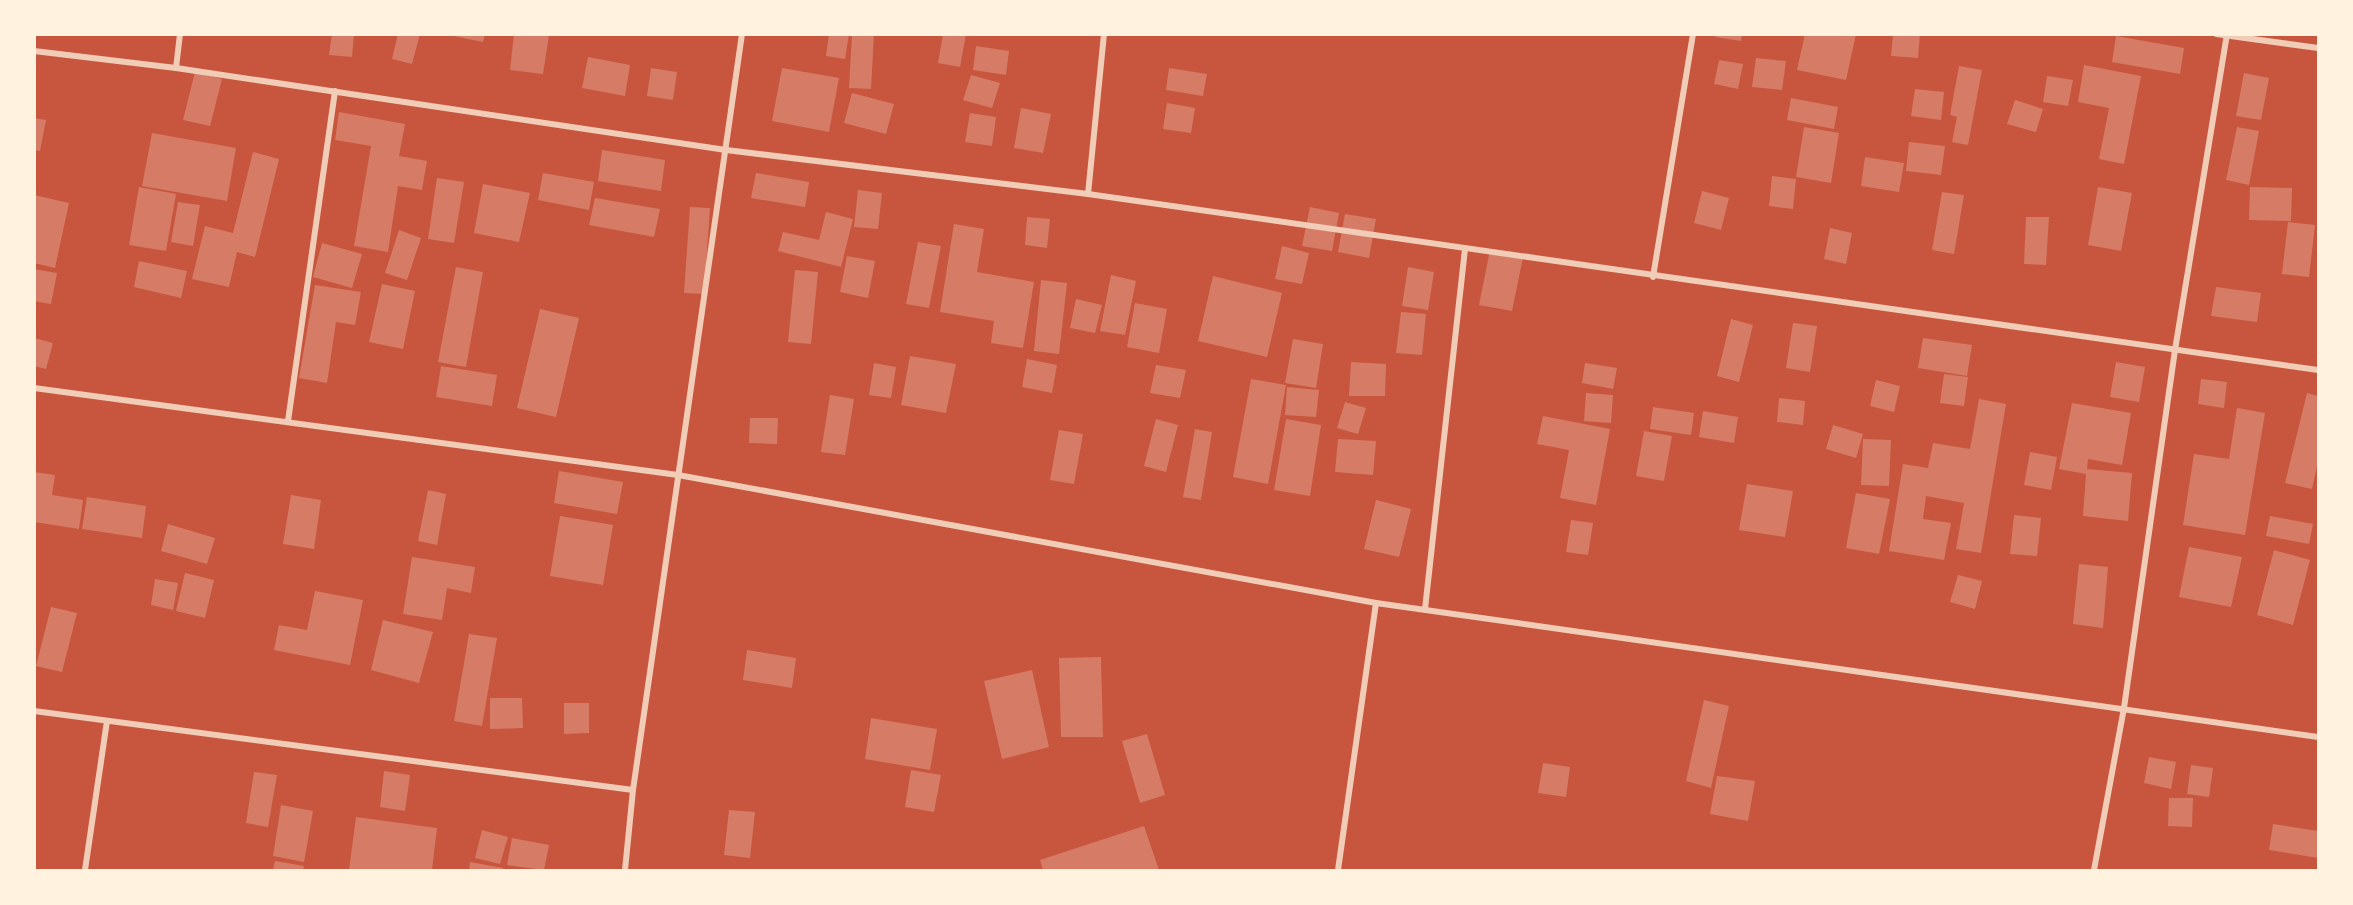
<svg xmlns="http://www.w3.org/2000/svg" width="2353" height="905" font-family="'DM Sans',sans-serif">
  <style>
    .building { fill: #d67c66 }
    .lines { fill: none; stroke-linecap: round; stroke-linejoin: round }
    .minor { stroke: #f1ccb7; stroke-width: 6 }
  </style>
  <rect width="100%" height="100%" fill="#c8553d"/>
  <!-- building -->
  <g class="building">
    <polygon points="332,34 354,34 352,57 329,55"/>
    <polygon points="398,34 420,34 412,64 392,59"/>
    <polygon points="444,34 485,34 483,42"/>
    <polygon points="514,34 549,35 543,74 510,70"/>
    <polygon points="829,34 849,34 845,59 826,56"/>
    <polygon points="852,34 874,34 871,89 849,88"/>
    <polygon points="943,34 966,34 960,67 938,63"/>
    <polygon points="1716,34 1742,34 1741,41 1715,37"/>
    <polygon points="1805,34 1856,34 1846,80 1797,70"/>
    <polygon points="1893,34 1920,34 1918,58 1891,56"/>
    <polygon points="2116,36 2184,48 2180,74 2112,62"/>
    <polygon points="976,46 1009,51 1006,75 973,70"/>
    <polygon points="588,57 630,65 625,96 582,88"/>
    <polygon points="1756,58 1786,61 1782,90 1752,87"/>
    <polygon points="1719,60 1743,64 1738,89 1714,84"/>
    <polygon points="2084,65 2141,76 2124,164 2099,159 2109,108 2078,102"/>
    <polygon points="1959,66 1982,70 1968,145 1952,142 1957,117 1950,115"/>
    <polygon points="651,68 677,72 673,100 647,96"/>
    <polygon points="782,68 839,78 829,132 772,121"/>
    <polygon points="1169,68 1207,74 1203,96 1166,90"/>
    <polygon points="195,72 222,79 210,126 183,120"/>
    <polygon points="2244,73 2269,78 2261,120 2236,116"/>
    <polygon points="971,75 1000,83 992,108 963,100"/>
    <polygon points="2047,76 2073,80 2068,106 2043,102"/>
    <polygon points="1915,89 1944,92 1941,120 1911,116"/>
    <polygon points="852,93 894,104 886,134 844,123"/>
    <polygon points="1791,98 1838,107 1834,129 1787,120"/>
    <polygon points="2015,100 2043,109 2036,132 2007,124"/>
    <polygon points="1167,103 1195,108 1191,133 1163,129"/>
    <polygon points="1021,108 1051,114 1043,153 1014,148"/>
    <polygon points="339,112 405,124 399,156 427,161 422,190 398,186 388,252 354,246 371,146 335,140"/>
    <polygon points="970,113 996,117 992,146 965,142"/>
    <polygon points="34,118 46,120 40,151 34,150"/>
    <polygon points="1804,127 1839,133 1831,183 1796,177"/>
    <polygon points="2237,127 2259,131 2249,185 2226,180"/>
    <polygon points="152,133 236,148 227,201 142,186"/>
    <polygon points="1909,142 1945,146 1941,175 1906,171"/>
    <polygon points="602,150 665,160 661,191 598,181"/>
    <polygon points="253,152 279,159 255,257 237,252 229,287 192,279 205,226 233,233"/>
    <polygon points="1865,157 1904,163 1899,192 1861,186"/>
    <polygon points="543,173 594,182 589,210 538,200"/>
    <polygon points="756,173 809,182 805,207 751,198"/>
    <polygon points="1772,176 1796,179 1793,209 1769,206"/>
    <polygon points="437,178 464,182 454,243 428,239"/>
    <polygon points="483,184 530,193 519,242 474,233"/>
    <polygon points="139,187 176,194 166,251 129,245"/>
    <polygon points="2098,187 2132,193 2121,251 2088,245"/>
    <polygon points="2250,187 2292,188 2291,221 2249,220"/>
    <polygon points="858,190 882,193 878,229 854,227"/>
    <polygon points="1702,191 1729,198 1721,230 1694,223"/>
    <polygon points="1942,192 1964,195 1954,254 1932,250"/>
    <polygon points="34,195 69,203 55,268 34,263"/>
    <polygon points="595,198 660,209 654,237 589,225"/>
    <polygon points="178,202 200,205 193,246 171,242"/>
    <polygon points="690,207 710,208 704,294 684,293"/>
    <polygon points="1310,207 1339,213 1332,251 1302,246"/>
    <polygon points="826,212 853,219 841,267 778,251 783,232 819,240"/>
    <polygon points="1345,214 1376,219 1369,258 1338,252"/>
    <polygon points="1027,217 1050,219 1047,248 1025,245"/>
    <polygon points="2026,217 2049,217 2046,265 2024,264"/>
    <polygon points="2288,222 2315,225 2309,277 2282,274"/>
    <polygon points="954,224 984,229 977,272 1034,282 1023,348 991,343 994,321 940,312"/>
    <polygon points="1830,228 1852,233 1846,264 1824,259"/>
    <polygon points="399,230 421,238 407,280 385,273"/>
    <polygon points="918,242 941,246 929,308 906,304"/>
    <polygon points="322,243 362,254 352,288 313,277"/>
    <polygon points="1282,246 1309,253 1302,284 1275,279"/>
    <polygon points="1490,250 1523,257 1512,311 1479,305"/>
    <polygon points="847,256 875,261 868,298 840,292"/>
    <polygon points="139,261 187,271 181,298 134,287"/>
    <polygon points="456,267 483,272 466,367 438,362"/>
    <polygon points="1408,267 1434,272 1428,310 1402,306"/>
    <polygon points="34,269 57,273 51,304 34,301"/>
    <polygon points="795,270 818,272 811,344 788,342"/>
    <polygon points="1111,275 1136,281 1125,335 1100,331"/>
    <polygon points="1213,276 1282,293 1267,357 1198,341"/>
    <polygon points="1041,280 1067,283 1059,354 1034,351"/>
    <polygon points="382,284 415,291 403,349 369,342"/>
    <polygon points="315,285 361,292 355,325 336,322 327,383 299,378"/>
    <polygon points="2216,287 2261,293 2257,322 2211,316"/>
    <polygon points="1076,299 1102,305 1095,333 1070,328"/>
    <polygon points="1135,303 1167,309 1159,353 1127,347"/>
    <polygon points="540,309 579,318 556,417 517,408"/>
    <polygon points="1401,312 1426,314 1422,355 1396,353"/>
    <polygon points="1731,319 1753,325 1739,382 1717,376"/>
    <polygon points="1793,323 1817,326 1810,372 1786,368"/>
    <polygon points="34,338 53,343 46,369 34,366"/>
    <polygon points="1923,338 1972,345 1967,376 1918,368"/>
    <polygon points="1293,339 1323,344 1316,388 1285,383"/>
    <polygon points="910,356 956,364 946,413 901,405"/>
    <polygon points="1027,359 1057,365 1052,393 1022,387"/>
    <polygon points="1351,362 1386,364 1385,396 1349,396"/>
    <polygon points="2116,362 2145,367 2139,402 2110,397"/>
    <polygon points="874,363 896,367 891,398 869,395"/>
    <polygon points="1585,363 1617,368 1613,389 1582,383"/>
    <polygon points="1156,365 1186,370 1180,398 1150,393"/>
    <polygon points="441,366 497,375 492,406 436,397"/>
    <polygon points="1944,374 1968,377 1964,406 1940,403"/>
    <polygon points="1251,379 1286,385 1268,484 1233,477"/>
    <polygon points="2201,379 2227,382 2224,408 2198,404"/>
    <polygon points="1876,380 1900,386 1894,412 1870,406"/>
    <polygon points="1287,387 1319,390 1316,417 1285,415"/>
    <polygon points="1586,393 1613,395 1611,423 1584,421"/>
    <polygon points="2307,393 2318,396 2318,462 2312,489 2285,483"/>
    <polygon points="830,395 854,399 845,455 821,452"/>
    <polygon points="1779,398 1805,401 1803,425 1777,422"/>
    <polygon points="1979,399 2006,404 1981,553 1956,549 1964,503 1926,496 1923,519 1951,523 1944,560 1889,551 1903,464 1928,468 1933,443 1970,449"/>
    <polygon points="1345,402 1366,408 1358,434 1337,428"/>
    <polygon points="2072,403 2131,413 2122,465 2088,459 2087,469 2132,473 2128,521 2083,516 2086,474 2059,469"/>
    <polygon points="1653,407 1694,413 1691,435 1650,429"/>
    <polygon points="2237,408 2265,413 2245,535 2183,525 2194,454 2229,459"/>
    <polygon points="1703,411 1738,417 1734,443 1699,437"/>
    <polygon points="1543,416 1610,429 1596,505 1560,498 1569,450 1537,444"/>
    <polygon points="750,418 778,418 777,444 749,443"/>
    <polygon points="1156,419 1178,425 1166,472 1144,466"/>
    <polygon points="1286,419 1321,425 1310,496 1274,490"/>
    <polygon points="1833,425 1863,434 1856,458 1826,449"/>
    <polygon points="1195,429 1212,432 1201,500 1183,497"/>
    <polygon points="1059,430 1083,434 1074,484 1050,480"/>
    <polygon points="1644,431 1672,436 1664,481 1636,476"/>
    <polygon points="1338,439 1376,441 1373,475 1335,472"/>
    <polygon points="1863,439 1891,440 1889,486 1861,485"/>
    <polygon points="2030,452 2057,457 2051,490 2024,485"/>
    <polygon points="559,471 623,482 617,514 554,503"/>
    <polygon points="34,472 55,475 52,495 83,500 79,529 34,522"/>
    <polygon points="1747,484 1793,491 1785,537 1739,530"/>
    <polygon points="428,490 446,494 437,545 418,541"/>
    <polygon points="1856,493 1890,499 1879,554 1846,548"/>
    <polygon points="291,495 321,500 314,549 283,544"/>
    <polygon points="87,497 146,506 142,538 82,529"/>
    <polygon points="1376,500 1411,509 1399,557 1364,549"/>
    <polygon points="2014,515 2041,518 2037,556 2010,554"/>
    <polygon points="560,516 613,525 603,585 550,576"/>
    <polygon points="2270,516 2313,524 2309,544 2266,536"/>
    <polygon points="1571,520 1593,523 1588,555 1566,552"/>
    <polygon points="168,524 215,538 207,564 161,551"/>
    <polygon points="2189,547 2242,557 2231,607 2179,597"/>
    <polygon points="2274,550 2310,560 2293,625 2257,615"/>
    <polygon points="412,557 475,567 471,593 447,588 442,620 403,614"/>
    <polygon points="2079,564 2108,567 2103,628 2073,624"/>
    <polygon points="185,573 214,580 205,618 176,611"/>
    <polygon points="1958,575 1982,581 1975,609 1950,602"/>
    <polygon points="155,579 178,583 173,610 151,605"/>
    <polygon points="315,591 363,600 350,665 274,650 279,625 307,630"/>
    <polygon points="51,607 77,613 62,672 36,666"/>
    <polygon points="383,620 433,632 419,683 371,670"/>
    <polygon points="469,634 497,638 482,726 454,721"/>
    <polygon points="747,650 796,658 792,688 743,680"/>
    <polygon points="1101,657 1103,737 1061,737 1059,658"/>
    <polygon points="1032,670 1049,747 1002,759 984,681"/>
    <polygon points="490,698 522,698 523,728 490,729"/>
    <polygon points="1704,700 1729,706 1711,788 1686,781"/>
    <polygon points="564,703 589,703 589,733 564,734"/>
    <polygon points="871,718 937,729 930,770 865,759"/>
    <polygon points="1147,734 1165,795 1140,803 1122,741"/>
    <polygon points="2149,757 2176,762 2171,789 2144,783"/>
    <polygon points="1543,763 1570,767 1566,797 1538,793"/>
    <polygon points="2191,765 2213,768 2209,797 2187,794"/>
    <polygon points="911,770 941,775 934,812 905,807"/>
    <polygon points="384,771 410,775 405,811 380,807"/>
    <polygon points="254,772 277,775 268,827 246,823"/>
    <polygon points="1717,776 1755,781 1748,821 1710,814"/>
    <polygon points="2169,798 2193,798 2192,827 2168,826"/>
    <polygon points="281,805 313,811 304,862 273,856"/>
    <polygon points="729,810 755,812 750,858 724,855"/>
    <polygon points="356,817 437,828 432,870 349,870"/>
    <polygon points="2273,824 2318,831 2318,858 2269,850"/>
    <polygon points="1144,826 1159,870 1043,870 1040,860"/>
    <polygon points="482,830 508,837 500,864 475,858"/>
    <polygon points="512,838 549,845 544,870 507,865"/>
    <polygon points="275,861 304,866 303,870 273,870"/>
    <polygon points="470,862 503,868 503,870 469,870"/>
  </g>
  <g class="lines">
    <!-- minor -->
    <g class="minor">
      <polyline points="2216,34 2318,48"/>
      <polyline points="34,51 176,68 726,150 1088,194 2318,370"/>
      <polyline points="176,68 180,34"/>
      <polyline points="1088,194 1104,34"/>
      <polyline points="1653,277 1693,34"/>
      <polyline points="34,388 678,475 1376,603 2318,737"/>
      <polyline points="288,421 335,91"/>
      <polyline points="1425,609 1465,249"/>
      <polyline points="34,711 633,790"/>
      <polyline points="85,870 107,721"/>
      <polyline points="625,870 633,790 742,34"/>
      <polyline points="1338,870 1376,603"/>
      <polyline points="2094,870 2124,708 2175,350 2227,34"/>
    </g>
  </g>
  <!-- border -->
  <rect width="2353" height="905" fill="none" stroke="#fff3e0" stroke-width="72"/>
</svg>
